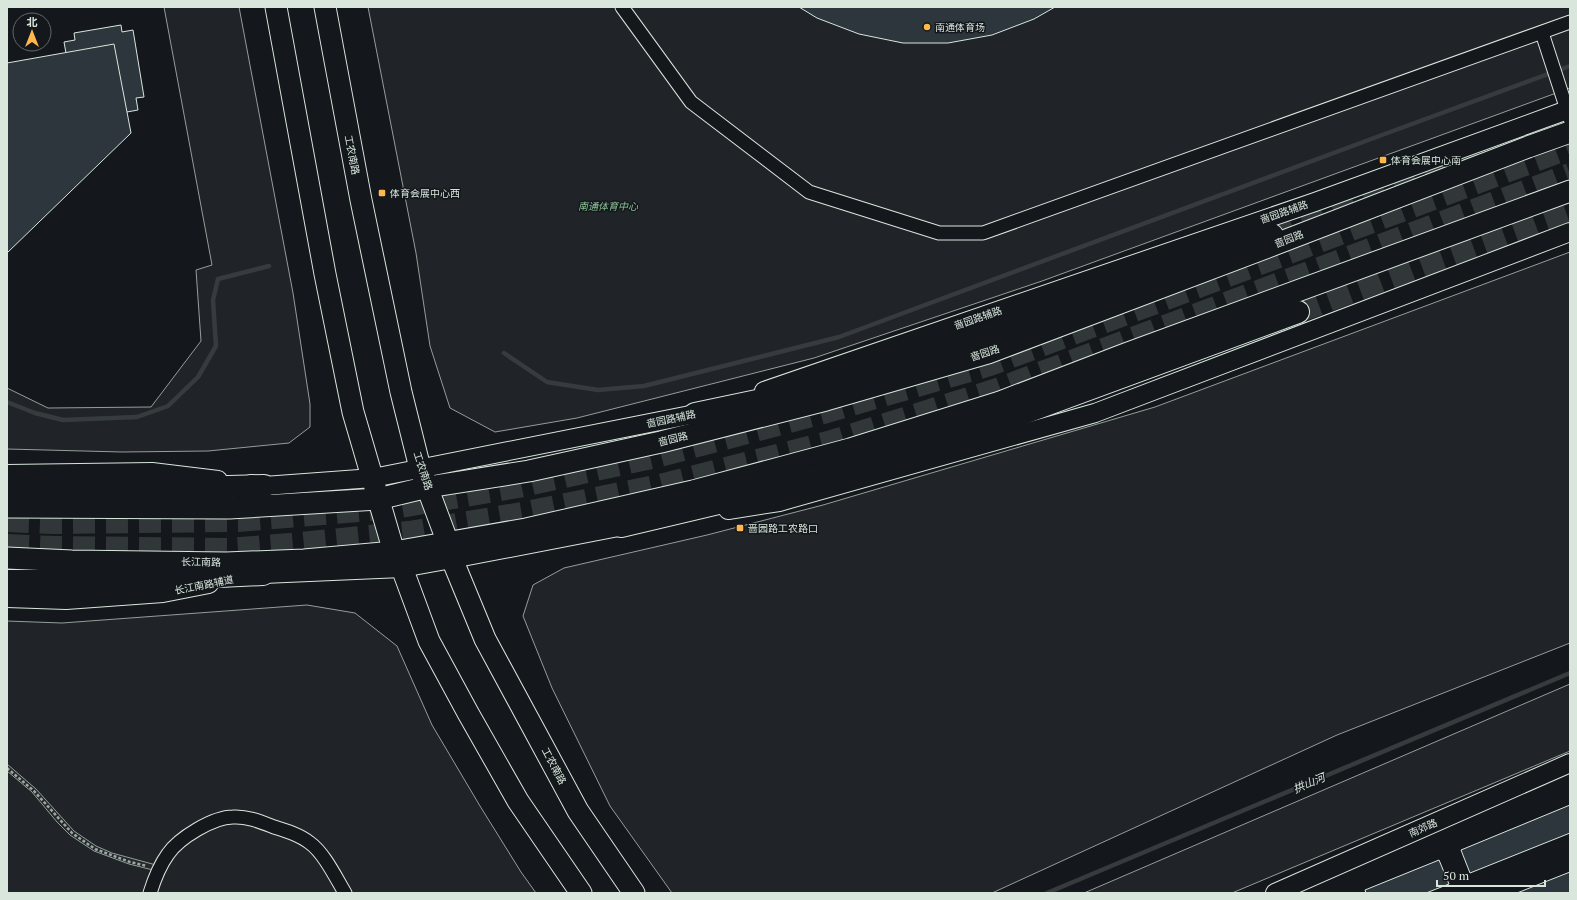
<svg xmlns="http://www.w3.org/2000/svg" width="1577" height="900" font-family="'PT Serif','Noto Sans SC',serif">
  <style>
    .green { fill: #202428; stroke: #939e99 }
    .parking { fill: #24282b; stroke: #939e99 }
    .lines { fill: none; stroke-linecap: round; stroke-linejoin: round }
    .stream { stroke: #363b3e; stroke-width: 4.5 }
    .building { fill: #2c363c; stroke: #d8e6dc }
    .highway-tunnel { stroke: #313739; stroke-width: 22; stroke-dasharray: 22 11; stroke-linecap: butt }
    .street-casing { stroke: #d8e6dc; stroke-width: 15 }
    .secondary-casing { stroke: #d8e6dc; stroke-width: 20 }
    .primary-casing { stroke: #d8e6dc; stroke-width: 23 }
    .highway-casing { stroke: #d8e6dc; stroke-width: 24 }
    .path { stroke: #9da8a2; stroke-width: 2.5; stroke-dasharray: 3 2; stroke-linecap: butt }
    .street { stroke: #14181c; stroke-width: 13 }
    .secondary { stroke: #14181c; stroke-width: 18 }
    .primary { stroke: #14181c; stroke-width: 21 }
    .highway { stroke: #14181c; stroke-width: 22 }
    .poi-dot { fill: #ffb74d; stroke: #14181c; stroke-width: 1.5 }
    .labels { text-anchor: middle; dominant-baseline: central; stroke-width: 3; stroke-linejoin: round; paint-order: stroke }
    .poi-label { font-size: 10px; fill: #d8e6dc; stroke: #14181c; text-anchor: start }
    .street-label { font-size: 10px; fill: #d8e6dc; stroke: #14181c }
    .park-label { font-size: 10px; font-style: italic; fill: #8ac095; stroke: #14181c }
    .water-label { font-size: 11px; font-style: italic; fill: #d8e6dc; stroke: #14181c }
  </style>
  <rect width="100%" height="100%" fill="#14181c"/>
  <!-- green -->
  <g class="green">
    <polygon points="164,7 239,7 293,293 310,404 310,427 289,443 208,451 122,452 7,449 7,388 48,408 151,407 201,341 196,270 212,265"/>
    <polygon points="368,7 1570,7 1570,88 1042,281 814,358 577,418 495,432 450,408 430,346 416,253"/>
    <polygon points="1570,252 1570,643 1337,735 992,893 672,893 610,806 552,688 523,616 533,585 564,568 707,535 823,505 1155,407"/>
    <polygon points="307,605 355,613 397,646 432,725 480,806 521,872 536,893 7,893 7,621 62,623"/>
    <polygon points="1570,684 1570,751 1232,893 1084,893"/>
  </g>
  <!-- parking -->
  <polygon class="parking" points="7,764 36,789 74,831 96,846 112,853 156,865 164,851 176,838 194,826 216,815 231,811 245,812 301,831 315,839 324,850 351,893 339,893 316,856 308,848 296,840 244,822 232,822 220,825 199,835 183,846 172,857 163,875 156,893 145,893 153,870 129,864 94,851 70,835 57,822 32,792 7,771"/>
  <g class="lines">
    <!-- stream -->
    <g class="stream">
      <polyline points="504,353 547,382 598,390 644,386 839,337 1382,135 1570,66"/>
      <polyline points="7,402 35,413 63,420 137,417 168,406 198,377 216,346 213,300 218,279 269,266"/>
      <polyline points="1047,893 1570,673"/>
    </g>
  </g>
  <!-- building -->
  <g class="building">
    <polygon points="799,7 1055,7 1034,19 992,35 948,43 903,43 859,34 817,18"/>
    <polygon points="121,25 122,32 133,30 144,97 136,98 138,110 88,119 86,108 76,109 64,42 75,40 74,33"/>
    <polygon points="114,44 131,133 7,253 7,63"/>
    <polygon points="1570,805 1570,833 1470,873 1461,850"/>
    <polygon points="1439,860 1449,884 1426,893 1366,893 1365,890"/>
    <polygon points="1570,872 1570,893 1517,893"/>
  </g>
  <g class="lines">
    <!-- highway-tunnel -->
    <g class="highway-tunnel">
      <polyline points="1272,235 1477,151"/>
      <polyline points="1298,312 1570,212"/>
      <polyline points="7,521 52,523 238,521 394,508 518,487 656,457 827,412 990,365 1570,148"/>
      <polyline points="7,545 55,547 229,549 301,543 409,532 522,513 660,485 828,442 997,389 1570,174"/>
    </g>
    <!-- street casing -->
    <g class="street-casing">
      <g id="street">
        <polyline points="622,7 691,102 809,192 939,233 983,233 1570,22"/>
        <polyline points="1542,33 1570,119"/>
        <path d="M150,893C154,880 160,865 168,854C179,838 213,817 233,817C247,816 261,822 274,827C287,831 300,835 310,843C324,853 336,878 345,893"/>
      </g>
    </g>
    <!-- secondary casing -->
    <g class="secondary-casing">
      <g id="secondary">
        <polyline points="764,391 1315,202 1570,109"/>
        <polyline points="7,474 152,472 218,480"/>
        <polyline points="251,484 264,486 373,478 695,414 708,410"/>
        <polyline points="728,510 779,502 1095,413 1570,232"/>
        <polyline points="250,576 263,574 402,568 452,559 634,524"/>
        <polyline points="7,598 66,600 163,593 209,584"/>
        <polyline points="1275,893 1570,763"/>
      </g>
    </g>
    <!-- primary casing -->
    <g class="primary-casing">
      <g id="primary">
        <polyline points="276,7 325,274 353,412 394,552 402,568 429,641 468,713 518,801 581,893"/>
        <polyline points="325,7 361,200 401,392 420,468 448,543 452,559 485,639 578,811 634,893"/>
        <polyline points="7,507 229,508 378,499 428,487 529,471 661,442 826,400 988,353 1281,242 1528,147 1570,132"/>
        <polyline points="7,558 72,561 226,563 304,560 394,552 526,529 693,491 850,449 1000,402 1128,353 1570,191"/>
      </g>
    </g>
    <!-- highway casing -->
    <g class="highway-casing">
      <g id="highway">
        <polyline points="695,414 800,392 980,337 1272,235"/>
        <polyline points="7,491 43,492 264,486"/>
        <polyline points="621,526 816,480 969,433 1298,312"/>
        <polyline points="7,581 117,581 263,574"/>
      </g>
    </g>
    <!-- path -->
    <polyline class="path" points="7,768 34,791 72,833 95,849 130,862 147,866"/>
    <!-- street -->
    <use href="#street" class="street"/>
    <!-- secondary -->
    <use href="#secondary" class="secondary"/>
    <!-- primary -->
    <use href="#primary" class="primary"/>
    <!-- highway -->
    <use href="#highway" class="highway"/>
  </g>
  <!-- markers -->
  <g class="poi-dot">
    <circle cx="927" cy="27" r="4"/>
    <rect x="1379" y="156" width="8" height="8" rx="2"/>
    <rect x="378" y="189" width="8" height="8" rx="2"/>
    <rect x="736" y="524" width="8" height="8" rx="2"/>
  </g>
  <g class="labels">
    <!-- poi labels -->
    <g class="poi-label">
      <text x="935" y="27">南通体育场</text>
      <text x="1391" y="160">体育会展中心南</text>
      <text x="390" y="193">体育会展中心西</text>
      <text x="748" y="528">啬园路工农路口</text>
    </g>
    <!-- street labels -->
    <g class="street-label">
      <text transform="translate(352 155) rotate(79)">工农南路</text>
      <text transform="translate(1284 212) rotate(-19)">啬园路辅路</text>
      <text transform="translate(1289 239) rotate(-21)">啬园路</text>
      <text transform="translate(978 318) rotate(-19)">啬园路辅路</text>
      <text transform="translate(985 353) rotate(-18)">啬园路</text>
      <text transform="translate(671 419) rotate(-12)">啬园路辅路</text>
      <text transform="translate(673 439) rotate(-14)">啬园路</text>
      <text transform="translate(423 471) rotate(72)">工农南路</text>
      <text transform="translate(201 562) rotate(1)">长江南路</text>
      <text transform="translate(204 585) rotate(-11)">长江南路辅道</text>
      <text transform="translate(554 766) rotate(62)">工农南路</text>
      <text transform="translate(1423 828) rotate(-24)">南郊路</text>
    </g>
    <!-- park labels -->
    <g class="park-label">
      <text x="608" y="206">南通体育中心</text>
    </g>
    <!-- water labels -->
    <g class="water-label">
      <text transform="translate(1309 783) rotate(-23)">拱山河</text>
    </g>
  </g>
  <!-- border -->
  <rect width="1577" height="900" fill="none" stroke="#d8e6dc" stroke-width="16"/>
  <!-- north arrow -->
  <g transform="translate(32 32)"><circle r="19" fill="#14181c" stroke="#626a69"/>
  <path d="M0-3L7 15L0 10L-7 15Z" fill="#ffb74d"/>
  <text y="-6" font-size="11" font-weight="bold" text-anchor="middle" fill="#d8e6dc">北</text>
  </g>
  <!-- scale -->
  <path d="M1437 880v6h108v-6" fill="none" stroke="#d8e6dc" stroke-width="2"/>
  <text x="1443" y="880" font-size="12" fill="#d8e6dc" stroke="#14181c" stroke-width="3" paint-order="stroke">50 m</text>
</svg>
